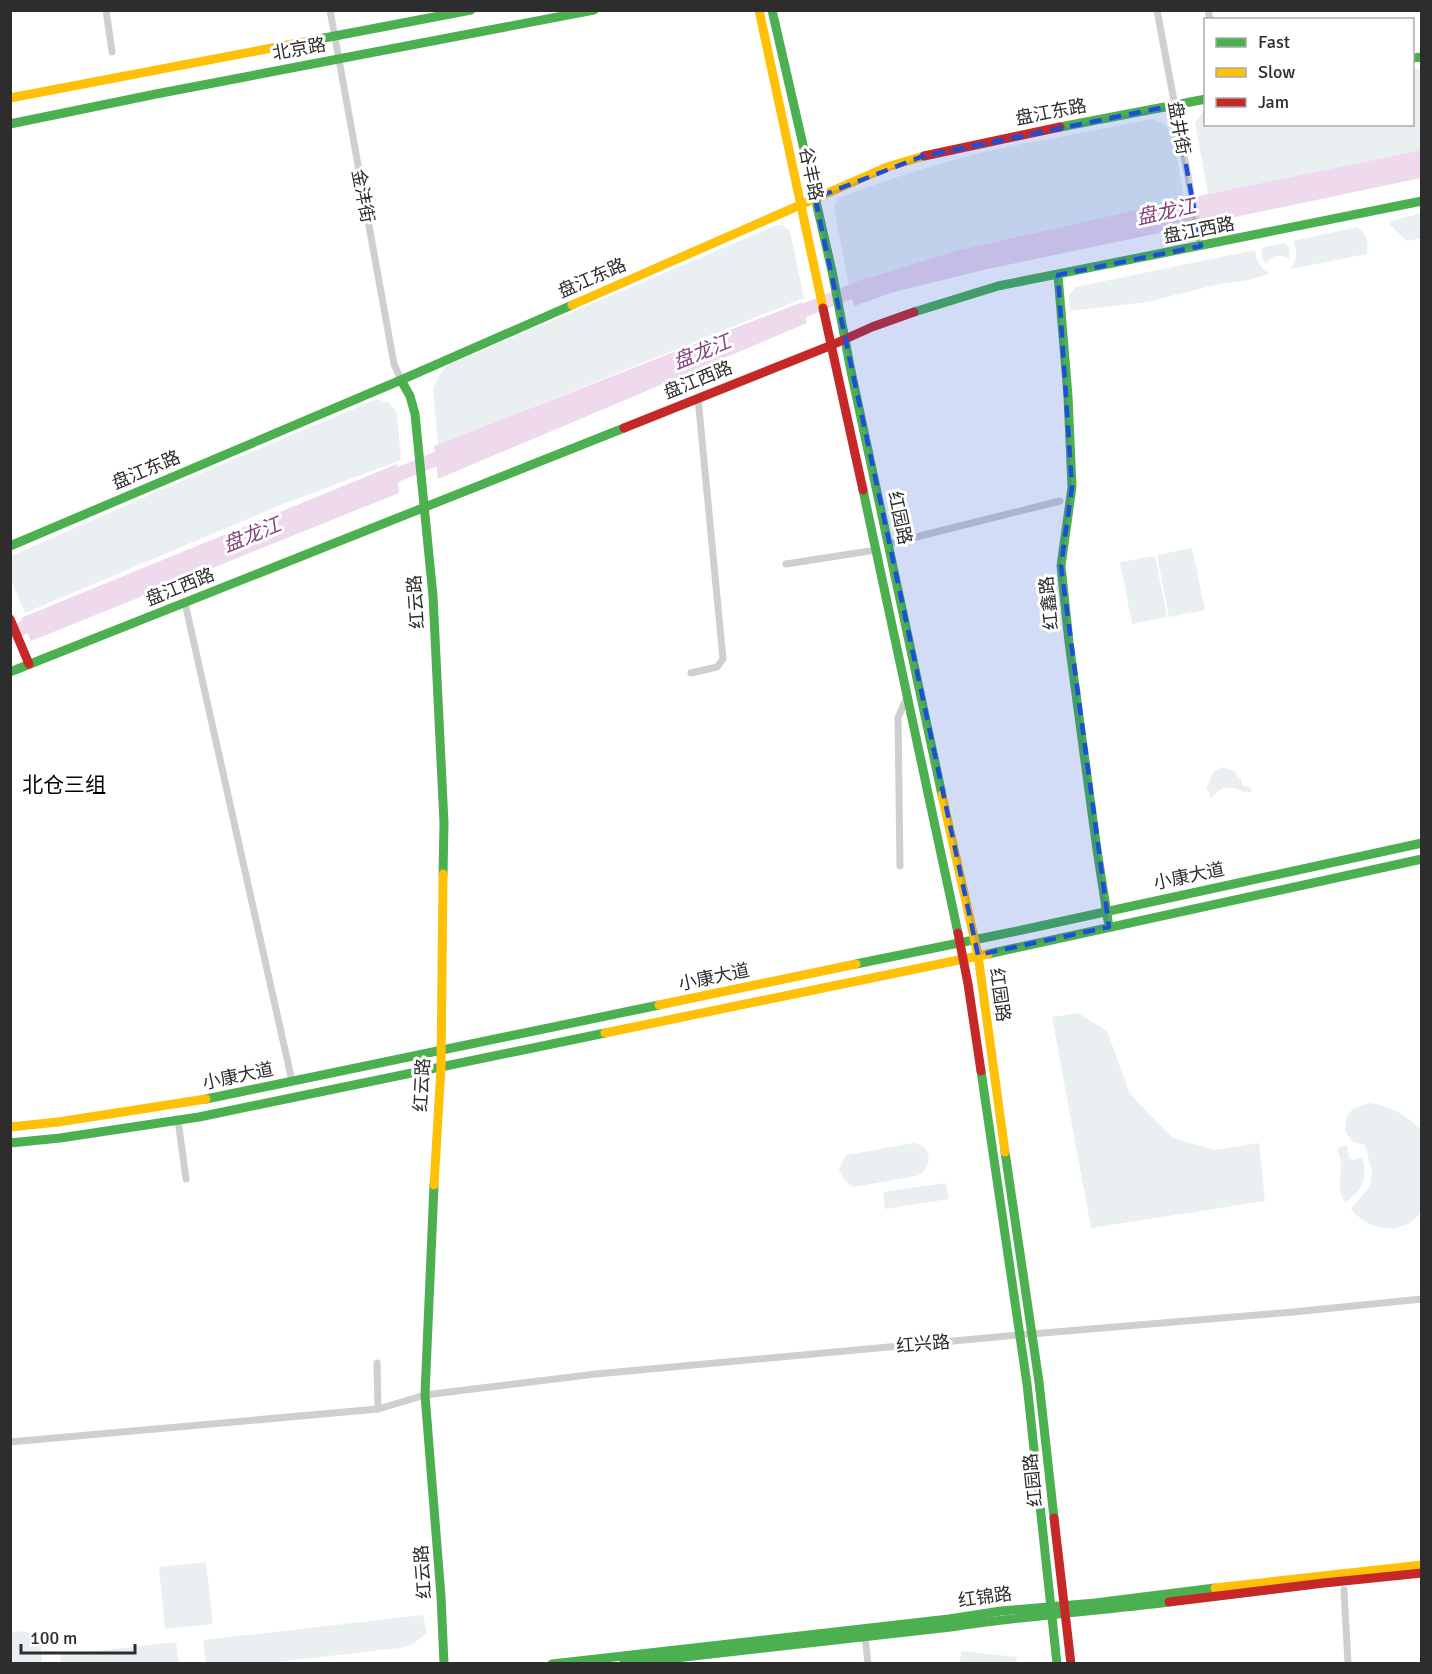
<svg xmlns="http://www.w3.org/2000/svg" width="1432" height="1674" font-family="Signika,'Noto Sans SC',sans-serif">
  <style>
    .green { fill: #eaf0f1 }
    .water { fill: #eedaec }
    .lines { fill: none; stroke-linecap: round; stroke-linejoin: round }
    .river { stroke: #eedaec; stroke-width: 14 }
    .street { stroke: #cfcfcf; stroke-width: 7 }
    .fast { stroke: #4caf50; stroke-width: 9 }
    .slow { stroke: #ffc107; stroke-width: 9 }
    .jam { stroke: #c62828; stroke-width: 9 }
    .marked { fill: #1d4ed8; fill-opacity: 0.2; stroke: #1d4ed8; stroke-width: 4.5; stroke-dasharray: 12 8; stroke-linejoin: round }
    .labels { text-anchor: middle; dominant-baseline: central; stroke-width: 6; stroke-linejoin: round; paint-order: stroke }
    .street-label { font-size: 18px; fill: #2d2d2d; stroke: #fff }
    .water-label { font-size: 20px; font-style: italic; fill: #86447f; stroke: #fff }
    .quarter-label { font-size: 21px; fill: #000; stroke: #fff }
  </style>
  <rect width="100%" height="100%" fill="#fff"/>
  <!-- green -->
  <g class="green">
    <polygon points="1421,68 1421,150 1208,194 1195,123 1204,110 1205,109 1206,124 1412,124 1413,70"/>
    <path d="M1152,119L1163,123L1173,136L1184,199L955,251L859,281L849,286L834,207L838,198C889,179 940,162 993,150C1046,139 1099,130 1152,119Z"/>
    <polygon points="1421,213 1421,238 1407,241 1390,225 1391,221"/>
    <path d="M777,225H782L790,231L804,298L438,445L433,390C436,378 441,372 450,364Z"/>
    <path d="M1357,227C1368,236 1368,240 1367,254L1291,269C1297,258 1298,252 1293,241Z"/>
    <path d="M1285,243C1290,247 1290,252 1289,258C1279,254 1271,255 1266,264C1261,258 1260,254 1263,247Z"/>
    <path d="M1255,250C1256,261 1260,267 1269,274L1249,280L1219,284L1147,302L1070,311L1068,296L1075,287Z"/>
    <polygon points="377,399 389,403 397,412 401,460 283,504 25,613 11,580 11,556 156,492"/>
    <polygon points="1192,548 1205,610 1169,617 1157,555"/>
    <polygon points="1155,556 1167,617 1132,624 1120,562"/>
    <path d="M1223,767L1236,772L1237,776L1241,779L1243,786L1250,787L1252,792C1241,793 1233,784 1222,789C1217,791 1213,796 1209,799L1210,794L1206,789C1214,779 1206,773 1223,767Z"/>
    <polygon points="1078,1013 1107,1031 1130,1094 1173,1138 1214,1150 1259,1143 1265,1201 1091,1228 1052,1017"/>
    <path d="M1369,1103C1390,1106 1407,1114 1421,1131V1212C1418,1215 1415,1219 1411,1222C1391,1235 1365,1227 1351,1209L1370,1186L1372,1171L1365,1145L1353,1142L1345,1131C1346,1110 1350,1110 1369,1103Z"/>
    <path d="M914,1143C933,1146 933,1168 917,1176L854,1187C845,1183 842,1178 839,1169L846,1155Z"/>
    <path d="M1347,1145L1349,1158L1353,1160L1362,1157C1368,1181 1363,1187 1346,1203C1337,1193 1340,1181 1341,1168C1341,1161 1339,1155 1337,1148Z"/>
    <polygon points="946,1183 949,1199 885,1209 883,1192"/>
    <polygon points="206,1562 213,1624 165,1629 159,1567"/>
    <polygon points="423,1615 427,1633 413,1644 400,1648 267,1663 206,1663 203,1640"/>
    <polygon points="22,1631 30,1633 41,1644 42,1663 11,1663 11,1633"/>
    <polygon points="176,1642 179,1663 61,1663 60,1655"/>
    <polygon points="961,1651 1017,1657 1016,1663 960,1663"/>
  </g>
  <!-- water -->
  <g class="water">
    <polygon points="1421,150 1421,178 983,270 894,292 854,306 849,286 859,281 955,251 1184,199"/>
    <polygon points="802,302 807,323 438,479 434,446"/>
    <polygon points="397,464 399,493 31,641 21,618"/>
  </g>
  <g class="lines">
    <!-- river -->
    <g class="river">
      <polyline points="788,317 867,285"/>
      <polyline points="382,481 453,452"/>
      <polyline points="10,633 42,620"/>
    </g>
    <!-- street -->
    <g class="street">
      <polyline points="106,10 112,52"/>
      <polyline points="330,10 394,364 401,380"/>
      <polyline points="1157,10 1201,246"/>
      <polyline points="1208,10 1210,20"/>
      <polyline points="888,544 1060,501"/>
      <polyline points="786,564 876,550"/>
      <polyline points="185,603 292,1081"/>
      <polyline points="691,673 717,667 723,659 698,398"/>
      <polyline points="900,866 898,718 907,697"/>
      <polyline points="178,1120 186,1179"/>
      <polyline points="377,1363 378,1409"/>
      <polyline points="10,1442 378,1409 425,1395 596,1374 1019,1335 1293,1312 1422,1299"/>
      <polyline points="1344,1590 1348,1664"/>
      <polyline points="865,1636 868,1664"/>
    </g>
    <!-- fast -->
    <g class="fast">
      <polyline points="772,10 832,271 851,371 942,795"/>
      <polyline points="319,39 471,10"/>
      <polyline points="1412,58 1422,57"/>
      <polyline points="10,124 156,94 594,10"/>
      <polyline points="1060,127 1206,99"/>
      <polyline points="1058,275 1068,396 1072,487 1061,566 1069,642 1097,850 1109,927"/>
      <polyline points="914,312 998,286 1422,201"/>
      <polyline points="401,380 410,396 415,414 433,596 444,823 443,874"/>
      <polyline points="863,490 958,933"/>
      <polyline points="10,546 401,380 572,305"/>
      <polyline points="10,672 624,428"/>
      <polyline points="988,954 1422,859"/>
      <polyline points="856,964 1022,930 1422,843"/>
      <polyline points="981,1071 1027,1384 1057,1664"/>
      <polyline points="206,1099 659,1005"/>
      <polyline points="10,1143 60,1138 199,1117 605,1033"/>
      <polyline points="1005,1152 1039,1382 1054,1518"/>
      <polyline points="434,1185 425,1395 441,1596 444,1664"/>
      <polyline points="552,1664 949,1619 1001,1611 1095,1603 1215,1588"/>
      <path d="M623,1664L951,1627C1023,1616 1096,1611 1169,1602"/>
    </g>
    <!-- slow -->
    <g class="slow">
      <polyline points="759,10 823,308"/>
      <polyline points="10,98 319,39"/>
      <polyline points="572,305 887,167 924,156"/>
      <polyline points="942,795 978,955 1005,1152"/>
      <polyline points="659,1005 856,964"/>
      <polyline points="605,1033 988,954"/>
      <polyline points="10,1127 58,1122 206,1099"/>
      <polyline points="434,1185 441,1068 443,874"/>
      <polyline points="1215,1588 1422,1565"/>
    </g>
    <!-- jam -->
    <g class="jam">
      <polyline points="924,156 1060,127"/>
      <polyline points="823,308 863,490"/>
      <polyline points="624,428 832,345 872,327 914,312"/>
      <polyline points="10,619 29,664"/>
      <polyline points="958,933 968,984 981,1071"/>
      <polyline points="1054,1518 1071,1664"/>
      <polyline points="1169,1602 1324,1583 1422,1573"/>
    </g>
  </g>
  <!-- marked area -->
  <path class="marked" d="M1175,105L1201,246L1058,275L1072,487L1061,566L1109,927L978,955L815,198L923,156Z"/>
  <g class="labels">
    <!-- street labels -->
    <g class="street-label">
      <text transform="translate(299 49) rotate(-10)">北京路</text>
      <text transform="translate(1051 112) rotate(-11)">盘江东路</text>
      <text transform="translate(1179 128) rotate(80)">盘井街</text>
      <text transform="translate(811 174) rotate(78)">谷丰路</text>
      <text transform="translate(363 196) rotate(79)">金沣街</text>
      <text transform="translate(1199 230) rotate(-11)">盘江西路</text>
      <text transform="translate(592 278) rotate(-24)">盘江东路</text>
      <text transform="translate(698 380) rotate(-22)">盘江西路</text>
      <text transform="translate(146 470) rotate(-23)">盘江东路</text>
      <text transform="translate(900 518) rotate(78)">红园路</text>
      <text transform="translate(180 587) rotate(-22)">盘江西路</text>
      <text transform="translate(416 602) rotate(-94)">红云路</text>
      <text transform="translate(1049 603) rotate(-96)">红鑫路</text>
      <text transform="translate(1189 876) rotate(-12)">小康大道</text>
      <text transform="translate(714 977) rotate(-12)">小康大道</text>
      <text transform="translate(1000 995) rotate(82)">红园路</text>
      <text transform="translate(238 1076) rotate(-12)">小康大道</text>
      <text transform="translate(422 1085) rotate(-87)">红云路</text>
      <text transform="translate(923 1344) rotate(-5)">红兴路</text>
      <text transform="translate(1033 1480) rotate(-96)">红园路</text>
      <text transform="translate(423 1572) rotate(-94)">红云路</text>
      <text transform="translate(985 1597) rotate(-8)">红锦路</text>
    </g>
    <!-- water labels -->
    <g class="water-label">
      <text transform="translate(1166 212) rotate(-12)">盘龙江</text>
      <text transform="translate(702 352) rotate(-22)">盘龙江</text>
      <text transform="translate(252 535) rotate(-22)">盘龙江</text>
    </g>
    <!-- quarter labels -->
    <g class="quarter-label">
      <text x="64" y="785">北仓三组</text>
    </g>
  </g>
  <!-- border -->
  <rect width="1432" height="1674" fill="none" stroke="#2d2d2d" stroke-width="24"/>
  <!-- legend -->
  <rect x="1204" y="18" width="210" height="108" fill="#ffffff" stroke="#ababab" stroke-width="1.5"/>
  <rect x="1216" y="38" width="30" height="9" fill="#4caf50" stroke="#ababab" stroke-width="1.5"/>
  <text x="1258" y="48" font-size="18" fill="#2d2d2d">Fast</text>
  <rect x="1216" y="68" width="30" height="9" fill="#ffc107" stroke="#ababab" stroke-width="1.5"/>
  <text x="1258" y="78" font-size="18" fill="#2d2d2d">Slow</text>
  <rect x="1216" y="98" width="30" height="9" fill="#c62828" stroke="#ababab" stroke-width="1.5"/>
  <text x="1258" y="108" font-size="18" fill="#2d2d2d">Jam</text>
  <!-- scale -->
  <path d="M21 1644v9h114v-9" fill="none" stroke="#2d2d2d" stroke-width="3"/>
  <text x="30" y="1644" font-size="18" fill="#2d2d2d" stroke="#ffffff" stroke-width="4.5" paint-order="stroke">100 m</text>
</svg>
